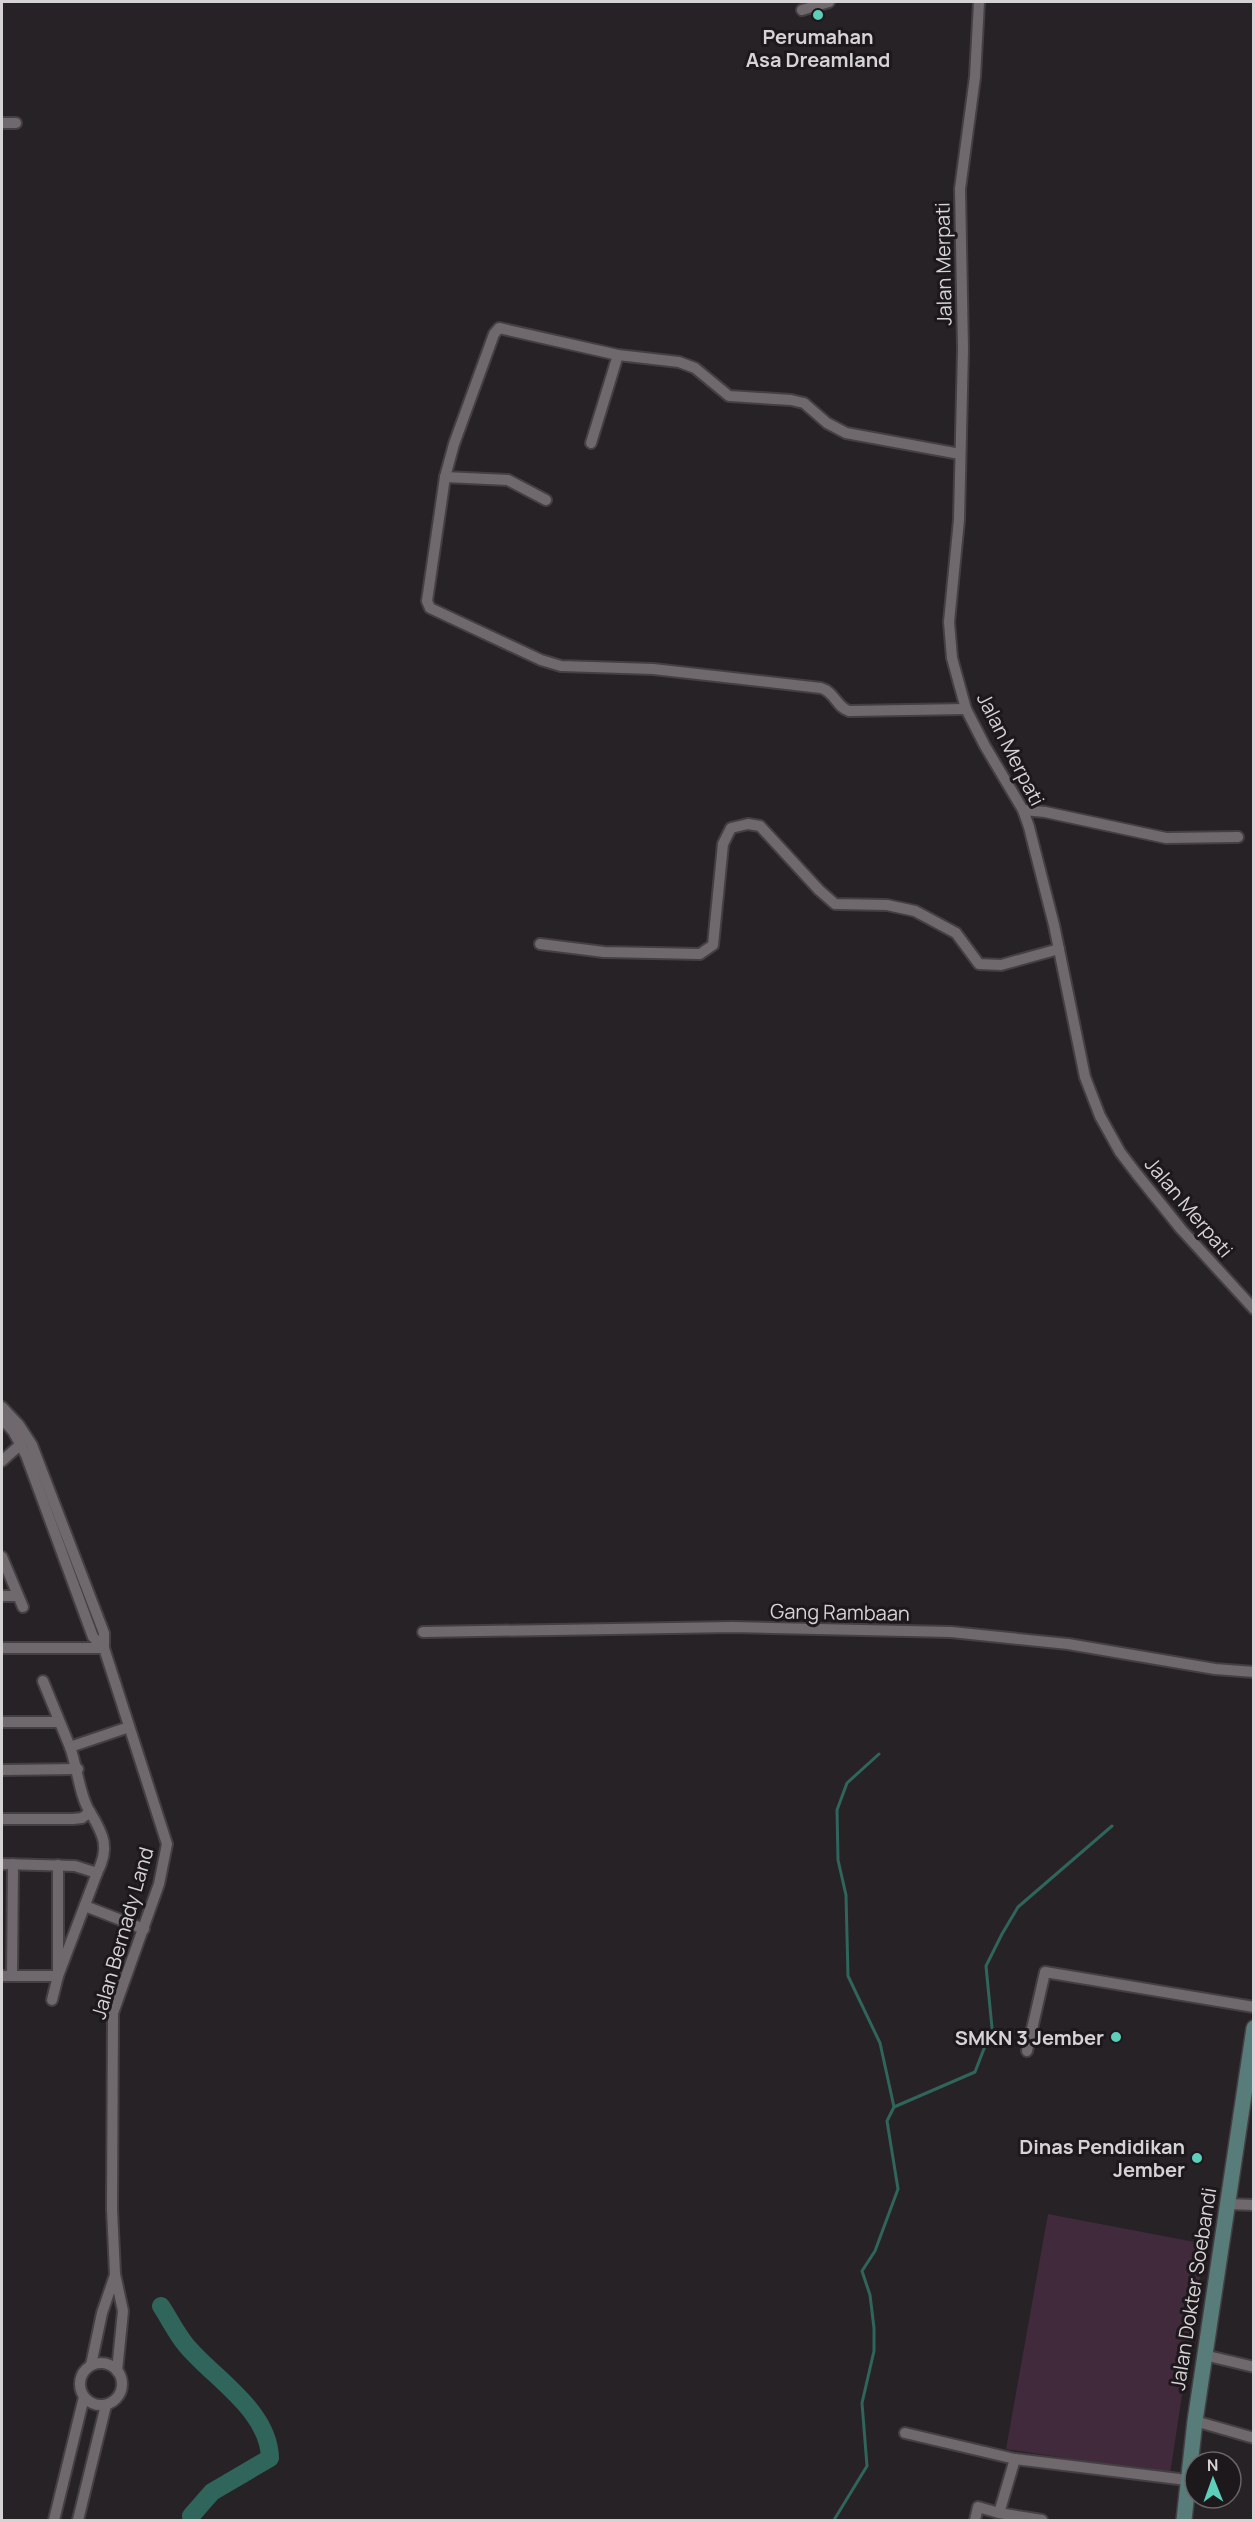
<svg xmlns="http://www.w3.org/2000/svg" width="1255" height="2522" font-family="Manrope,sans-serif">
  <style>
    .green { fill: #412a3c }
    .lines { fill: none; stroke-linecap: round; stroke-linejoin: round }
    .stream { stroke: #2f655b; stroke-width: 3 }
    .river { stroke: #2f655b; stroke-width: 18 }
    .minor-casing { stroke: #433f42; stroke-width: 14 }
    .secondary-casing { stroke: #433f42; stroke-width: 18 }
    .minor { stroke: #6f686d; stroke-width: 10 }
    .secondary { stroke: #577c79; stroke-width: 15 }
    .poi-dot { fill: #5cceba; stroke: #1d181c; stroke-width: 2 }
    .labels { text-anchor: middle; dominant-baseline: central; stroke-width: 6; stroke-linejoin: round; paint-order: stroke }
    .poi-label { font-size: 20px; font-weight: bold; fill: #d6d3d5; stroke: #1d181c; text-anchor: end }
    .street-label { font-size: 20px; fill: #d6d3d5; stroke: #1d181c }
  </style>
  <rect width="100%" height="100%" fill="#272226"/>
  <!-- green -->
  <polygon class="green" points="1048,2214 1205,2244 1170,2474 1006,2449"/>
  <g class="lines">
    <!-- stream -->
    <g class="stream">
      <polyline points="894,2107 975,2072 992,2028 986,1966 1002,1934 1018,1907 1112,1826"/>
      <polyline points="834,2520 867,2466 862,2403 874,2351 874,2328 870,2295 862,2271 875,2251 898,2189 887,2121 894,2107 880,2043 848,1976 846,1895 838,1860 837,1810 847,1783 879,1754"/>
    </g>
    <!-- river -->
    <path class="river" d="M161,2306C169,2318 176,2333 186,2345C213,2378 269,2410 270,2458L212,2492L191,2516L192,2520"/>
    <!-- minor casing -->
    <g class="minor-casing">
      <g id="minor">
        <polyline points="979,2 975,77 960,189 963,349 959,520 949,622 952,658 966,709 985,746 1023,810 1029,827 1054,925 1085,1077 1100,1116 1120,1152 1136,1173 1181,1229 1254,1309"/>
        <polyline points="802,10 829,2"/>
        <polyline points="2,123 16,123"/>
        <polyline points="591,443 618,355"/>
        <path d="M960,454L846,433L827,423L804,403L791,400L729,396L695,368L679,362L618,355L499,328L494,334L454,444L445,477L427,601L430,608L541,660L561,666L653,669L821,688C835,692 836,707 849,711L966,709"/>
        <polyline points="445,477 508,480 546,500"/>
        <polyline points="1023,810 1045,812 1166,838 1238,837"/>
        <polyline points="540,944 604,952 700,954 713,945 723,844 731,828 748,824 760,826 819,890 835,904 887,905 915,911 956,933 979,964 1001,965 1059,949"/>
        <polyline points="2,1407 19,1425 32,1445 104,1633 104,1648 167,1844 159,1884 113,2013 112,2209 115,2274 123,2311 117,2371"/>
        <polyline points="2,1419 13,1431 26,1455 93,1637 104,1648"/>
        <polyline points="2,1461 21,1444"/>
        <polyline points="2,1557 23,1607"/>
        <polyline points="2,1596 18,1596"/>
        <polyline points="423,1632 733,1627 951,1632 1068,1644 1215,1669 1254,1672"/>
        <polyline points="2,1648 104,1648"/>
        <polyline points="43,1681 70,1747 129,1727"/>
        <polyline points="2,1722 59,1722"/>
        <polyline points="2,1770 78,1769"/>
        <path d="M90,1812C104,1835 110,1848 97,1873"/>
        <path d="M2,1819H73L82,1818L90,1812C80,1798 77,1766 70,1747"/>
        <polyline points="2,1864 75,1866 97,1873 58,1976 2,1976"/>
        <polyline points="85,1906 144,1929"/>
        <polyline points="12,1976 13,1864"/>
        <polyline points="52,2000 58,1976 58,1865"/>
        <polyline points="1027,2051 1045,1972 1254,2007"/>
        <polyline points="1228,2204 1254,2205"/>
        <polyline points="1204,2355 1254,2367"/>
        <circle cx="101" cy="2384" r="21"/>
        <polyline points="91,2365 102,2313 115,2275"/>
        <polyline points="1195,2421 1254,2438"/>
        <polyline points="905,2433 1015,2459 1187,2480"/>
        <polyline points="999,2513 1042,2520"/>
        <polyline points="54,2520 84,2397"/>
        <polyline points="78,2520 106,2405"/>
        <polyline points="975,2520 978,2507 999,2513 1015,2459"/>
      </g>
    </g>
    <!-- secondary casing -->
    <g class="secondary-casing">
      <polyline id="secondary" points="1184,2520 1195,2421 1254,2028"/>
    </g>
    <!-- minor -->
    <use href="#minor" class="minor"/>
    <!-- secondary -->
    <use href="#secondary" class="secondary"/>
  </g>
  <!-- markers -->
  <g class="poi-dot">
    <circle cx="818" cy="15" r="6"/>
    <circle cx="1116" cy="2037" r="6"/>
    <circle cx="1197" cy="2158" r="6"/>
  </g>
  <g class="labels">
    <!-- poi labels -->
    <g class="poi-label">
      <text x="818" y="36" text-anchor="middle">Perumahan<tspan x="818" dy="23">Asa Dreamland</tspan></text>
      <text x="1104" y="2037">SMKN 3 Jember</text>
      <text x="1185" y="2146">Dinas Pendidikan<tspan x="1185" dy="23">Jember</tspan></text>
    </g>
    <!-- street labels -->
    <g class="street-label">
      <text transform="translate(943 264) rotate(-91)">Jalan Merpati</text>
      <text transform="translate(1011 749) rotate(63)">Jalan Merpati</text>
      <text transform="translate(1189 1207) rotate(50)">Jalan Merpati</text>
      <text transform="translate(840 1612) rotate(1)">Gang Rambaan</text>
      <text transform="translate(122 1933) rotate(-74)">Jalan Bernady Land</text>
      <text transform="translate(1193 2289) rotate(-81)">Jalan Dokter Soebandi</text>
    </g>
  </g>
  <!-- border -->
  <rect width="1255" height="2522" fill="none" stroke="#d6d3d5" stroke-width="6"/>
  <!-- north arrow -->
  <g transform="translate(1213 2480) rotate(359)"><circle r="28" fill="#1d181c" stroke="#676366" stroke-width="1.5"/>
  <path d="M0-4.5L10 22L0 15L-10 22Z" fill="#5cceba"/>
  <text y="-9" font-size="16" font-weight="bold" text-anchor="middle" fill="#d6d3d5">N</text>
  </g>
</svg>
